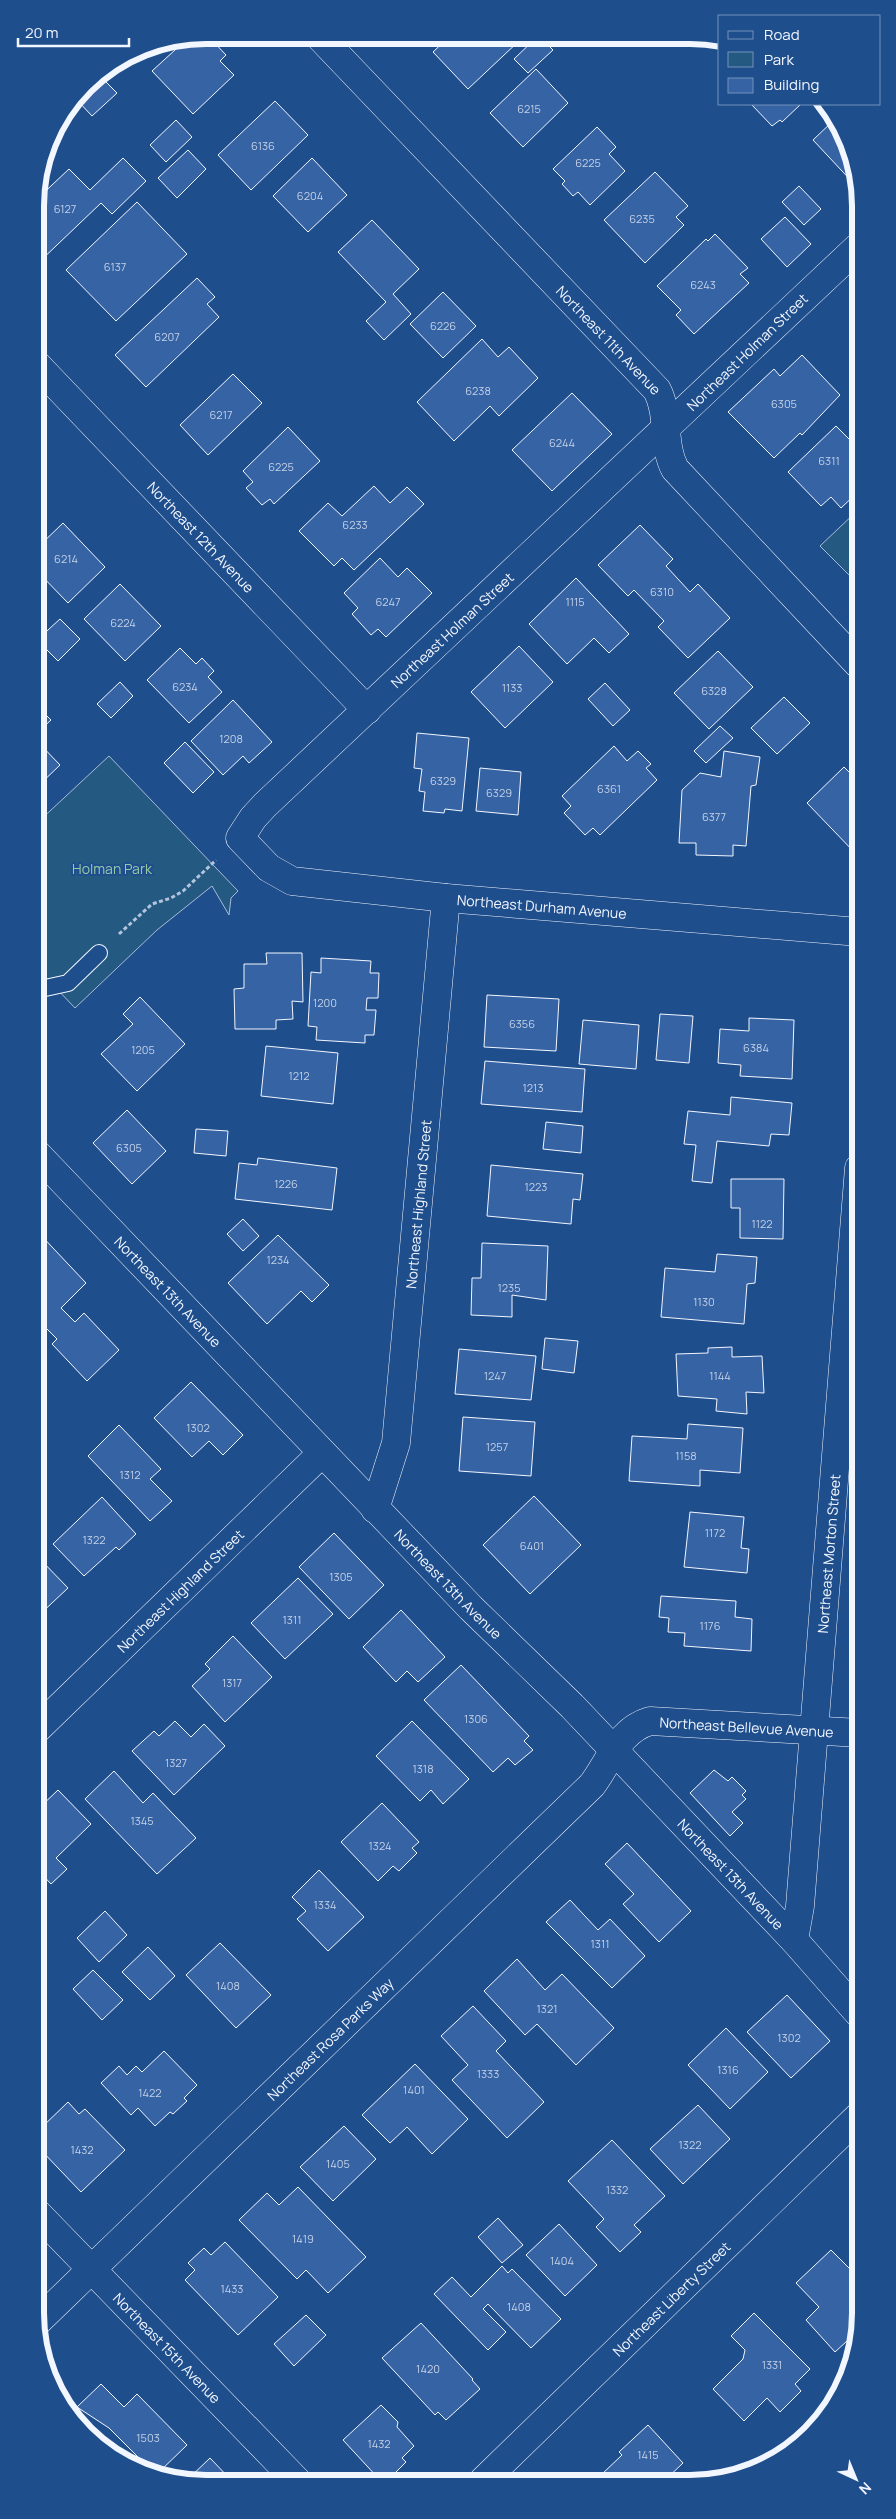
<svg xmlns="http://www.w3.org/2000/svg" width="896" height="2519" font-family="Manrope,sans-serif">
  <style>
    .green { fill: #245a82; stroke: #a8bbd7 }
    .building { fill: #3563a3; stroke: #f2f6ff }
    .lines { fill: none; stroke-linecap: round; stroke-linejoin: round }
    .lane-casing { stroke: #f2f6ff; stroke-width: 18 }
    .street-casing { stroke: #f2f6ff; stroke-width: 29 }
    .secondary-casing { stroke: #f2f6ff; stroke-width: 29 }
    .path { stroke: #b3c4dc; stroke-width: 3; stroke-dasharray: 4 2.5; stroke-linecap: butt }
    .lane { stroke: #1f4e8c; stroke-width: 16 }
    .street { stroke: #1f4e8c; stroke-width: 28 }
    .secondary { stroke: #1f4e8c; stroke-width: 28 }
    .labels { text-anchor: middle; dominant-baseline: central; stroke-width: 4; stroke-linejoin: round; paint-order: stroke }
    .number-label { font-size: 11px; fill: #c3d1e8 }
    .street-label { font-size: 14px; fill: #f2f6ff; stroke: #1f4e8c }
    .park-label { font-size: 14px; fill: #97c8a6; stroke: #1f4e8c }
    .rim { fill: none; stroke: #f2f6ff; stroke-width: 6 }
  </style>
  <rect width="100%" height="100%" fill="#1f4e8c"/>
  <!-- green -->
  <g class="green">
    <polygon points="858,510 858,584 820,546"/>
    <polygon points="109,756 238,891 231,898 229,915 212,886 157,930 75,1008 36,967 36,824"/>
  </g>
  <!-- building -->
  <g class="building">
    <polygon points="197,37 204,44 210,38 226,55 220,61 234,75 193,114 152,71 187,39"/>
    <polygon points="449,37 517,37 520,40 468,89 433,52"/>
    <polygon points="537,37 540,37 553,50 528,73 514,59"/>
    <polygon points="536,69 568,103 523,147 490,113"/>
    <polygon points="98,74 117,93 92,116 76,99 93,77"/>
    <polygon points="275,101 308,135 251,190 218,155"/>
    <polygon points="751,104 801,104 782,122 780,120 772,126"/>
    <polygon points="835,119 843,130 858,172 857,187 813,140"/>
    <polygon points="176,120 192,137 166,162 150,145"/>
    <polygon points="597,127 616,147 609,154 625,171 590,205 578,192 573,196 562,184 565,181 553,169"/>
    <polygon points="188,150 206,169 177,198 158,178"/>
    <polygon points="123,158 146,181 112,214 101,203 35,266 35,201 69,169 90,190"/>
    <polygon points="312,158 347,195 308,232 273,196"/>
    <polygon points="655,172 688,206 676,217 684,225 645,263 604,220"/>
    <polygon points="799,186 821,209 804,225 782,202"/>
    <polygon points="137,202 187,254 116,321 66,270"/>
    <polygon points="785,217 811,244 787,267 761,239"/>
    <polygon points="372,220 419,269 393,294 411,314 384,340 366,321 386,302 338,252"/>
    <polygon points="715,234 748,268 740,274 749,283 694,334 676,315 681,310 657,286 706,239 708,241"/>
    <polygon points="197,278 215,297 207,304 219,317 146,387 115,355"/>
    <polygon points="443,292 476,326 443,358 410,324"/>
    <polygon points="482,339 498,357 509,347 538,378 499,416 490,406 454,441 417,402"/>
    <polygon points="802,355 840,395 802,435 800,433 774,458 728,412 774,369 780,376"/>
    <polygon points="233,374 262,403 208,455 180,425"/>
    <polygon points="572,393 612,434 552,491 512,450"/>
    <polygon points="836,426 858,448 858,492 841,508 831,497 821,506 788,472"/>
    <polygon points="288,427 320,461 274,504 270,499 262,505 246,488 253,482 243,471"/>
    <polygon points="374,486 390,503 407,487 424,504 354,570 342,558 334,566 299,531 328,503 342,516"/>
    <polygon points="36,492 47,503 36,514"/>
    <polygon points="63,523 105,567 68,603 36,570 36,549"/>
    <polygon points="640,525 673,559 666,566 690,592 698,584 730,618 688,658 658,627 664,621 634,590 628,596 598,565"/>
    <polygon points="380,558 398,577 407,568 432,593 386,637 378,629 371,635 352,614 358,608 344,593"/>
    <polygon points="576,578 629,634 609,653 594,638 567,664 529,624"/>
    <polygon points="120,584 161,626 125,661 84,619"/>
    <polygon points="60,619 80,639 58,661 37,640"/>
    <polygon points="519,646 553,682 505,728 471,692"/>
    <polygon points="180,648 196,664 202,658 214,671 208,677 222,692 189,723 147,680"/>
    <polygon points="718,651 753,687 709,729 674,693"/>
    <polygon points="120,682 133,696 111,718 97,704"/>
    <polygon points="605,683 630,710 613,726 588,699"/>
    <polygon points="784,697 810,723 777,754 751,728"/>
    <polygon points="233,700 272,742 249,763 243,756 223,775 191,741"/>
    <polygon points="36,705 51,720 36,734"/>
    <polygon points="720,726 733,738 706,763 694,751"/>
    <polygon points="417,733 469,738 462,811 445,809 444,813 423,811 425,792 419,791 422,769 414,768"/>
    <polygon points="36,740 60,765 36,788"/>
    <polygon points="185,742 214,772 193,793 164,763"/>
    <polygon points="614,746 627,761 638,751 651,764 646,768 657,780 600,835 593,828 585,835 564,813 571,806 562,796"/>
    <polygon points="724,751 760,757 756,785 751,786 746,846 733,845 733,856 696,855 696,843 679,843 682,790 700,773 721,777"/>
    <polygon points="844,767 859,782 859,852 856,854 807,803"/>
    <polygon points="480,768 521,772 518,815 476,811"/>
    <polygon points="266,953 302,953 303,1002 292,1001 293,1019 276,1020 276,1029 235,1029 234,989 244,988 244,964 267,964"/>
    <polygon points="321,958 371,961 370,973 379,973 378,998 367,998 366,1010 376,1010 374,1035 365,1035 365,1043 316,1040 317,1027 308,1026 311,972 321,973"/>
    <polygon points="487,995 559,999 556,1051 484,1047"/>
    <polygon points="140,997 185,1044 137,1091 101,1054 133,1024 123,1014"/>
    <polygon points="660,1014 693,1016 689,1063 656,1060"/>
    <polygon points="749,1018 794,1020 792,1079 740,1076 741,1065 718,1063 720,1029 749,1031"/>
    <polygon points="583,1020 639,1025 636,1069 579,1064"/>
    <polygon points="266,1046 338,1053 333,1104 261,1096"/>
    <polygon points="485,1061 585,1069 582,1112 481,1104"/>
    <polygon points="731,1097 792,1103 789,1135 771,1134 769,1146 717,1141 712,1183 692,1181 696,1145 684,1144 688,1111 730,1115"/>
    <polygon points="127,1110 166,1151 132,1184 93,1143"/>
    <polygon points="546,1122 583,1126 581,1153 543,1149"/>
    <polygon points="196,1129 228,1131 226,1156 194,1153"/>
    <polygon points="258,1158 337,1168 332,1210 235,1199 239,1163 257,1165"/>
    <polygon points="491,1165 583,1174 580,1200 573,1199 571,1224 487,1216"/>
    <polygon points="731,1179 784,1179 783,1239 740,1238 740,1208 731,1208"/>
    <polygon points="243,1219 259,1236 243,1251 227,1234"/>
    <polygon points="37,1231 86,1283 61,1308 75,1322 84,1313 119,1350 87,1381 52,1344 57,1339 37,1319"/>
    <polygon points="278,1235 329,1285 312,1302 301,1291 267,1324 228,1283"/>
    <polygon points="482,1243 548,1246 546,1300 512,1295 512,1317 471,1315 472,1278 481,1278"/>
    <polygon points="717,1254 757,1257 755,1283 747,1284 744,1324 661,1317 665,1268 715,1272"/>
    <polygon points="545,1338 578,1341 574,1373 542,1369"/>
    <polygon points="732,1347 732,1357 762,1356 764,1393 746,1392 747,1414 716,1411 717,1399 678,1396 676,1354 708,1353 708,1348"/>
    <polygon points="459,1349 536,1356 531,1400 455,1394"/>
    <polygon points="191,1382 243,1435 223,1455 209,1441 192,1457 154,1418"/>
    <polygon points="463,1417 535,1422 531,1476 459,1471"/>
    <polygon points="688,1424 743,1428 740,1473 700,1470 700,1486 629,1481 632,1436 687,1439"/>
    <polygon points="119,1425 161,1469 150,1479 172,1501 150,1521 88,1456"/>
    <polygon points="534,1496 581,1545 530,1594 483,1545"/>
    <polygon points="102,1497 136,1534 119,1550 116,1547 84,1576 53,1544"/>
    <polygon points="690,1512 744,1517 741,1548 749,1549 747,1573 684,1567"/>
    <polygon points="334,1533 384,1585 349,1619 299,1567"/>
    <polygon points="37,1556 68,1588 37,1617"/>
    <polygon points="298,1578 333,1614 285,1659 251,1623"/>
    <polygon points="661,1596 736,1601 735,1617 752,1619 751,1651 684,1646 685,1633 668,1632 669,1618 659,1617"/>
    <polygon points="401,1610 445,1657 418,1682 407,1671 396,1682 363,1647"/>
    <polygon points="233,1636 272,1677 225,1722 192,1686 210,1669 205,1664"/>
    <polygon points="461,1665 529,1736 524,1741 533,1750 515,1765 508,1758 493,1772 424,1700"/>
    <polygon points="175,1721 191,1737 204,1724 225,1746 174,1795 132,1751 154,1731 159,1736"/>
    <polygon points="412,1721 469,1779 443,1804 431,1790 420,1801 376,1756"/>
    <polygon points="714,1770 728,1781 732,1777 746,1791 742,1795 746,1799 732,1812 743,1823 730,1836 690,1793"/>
    <polygon points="114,1771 143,1803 153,1793 196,1838 157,1874 85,1799"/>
    <polygon points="58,1790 91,1824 56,1858 67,1869 51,1884 38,1870 38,1824 42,1820 38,1815 38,1809"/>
    <polygon points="382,1803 419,1842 412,1848 417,1853 399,1871 393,1866 378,1881 341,1842"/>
    <polygon points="627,1843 691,1911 659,1942 623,1904 634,1894 605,1864"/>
    <polygon points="319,1870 364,1917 328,1951 297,1919 306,1911 292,1897"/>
    <polygon points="570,1900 598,1930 610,1919 645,1956 612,1988 546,1922"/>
    <polygon points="105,1911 127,1935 99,1962 77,1938"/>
    <polygon points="220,1943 271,1995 236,2028 186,1975"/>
    <polygon points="148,1947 175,1976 150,2000 122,1972"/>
    <polygon points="517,1959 545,1990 562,1974 614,2028 576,2065 537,2024 525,2035 484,1991"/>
    <polygon points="93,1970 123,2000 102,2020 73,1989"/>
    <polygon points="787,1995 830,2041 791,2078 747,2032"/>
    <polygon points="473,2006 506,2041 496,2051 544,2102 507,2138 452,2080 468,2065 441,2036"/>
    <polygon points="726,2028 768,2072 730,2109 688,2065"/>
    <polygon points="164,2051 197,2085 184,2098 187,2101 173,2114 170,2112 155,2126 138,2108 131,2115 101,2083 119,2066 127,2075 136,2066 142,2072"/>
    <polygon points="415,2064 468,2119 432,2154 407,2127 390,2143 362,2115"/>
    <polygon points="68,2102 79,2114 85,2109 125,2150 81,2192 38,2147 38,2131"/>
    <polygon points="698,2105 730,2139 683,2184 650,2149"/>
    <polygon points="344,2126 376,2159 333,2201 300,2167"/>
    <polygon points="612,2140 665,2196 634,2225 641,2232 620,2252 596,2227 604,2219 568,2181"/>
    <polygon points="298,2187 366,2257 328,2293 306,2270 297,2279 239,2220 267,2193 279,2205"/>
    <polygon points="498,2218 523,2245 502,2263 478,2237"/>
    <polygon points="559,2224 597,2265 565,2296 526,2255"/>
    <polygon points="225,2242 278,2297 238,2335 185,2280 195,2270 188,2263 204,2248 211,2255"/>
    <polygon points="831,2250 861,2280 861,2295 855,2300 861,2305 860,2329 835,2352 806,2320 819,2307 796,2283"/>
    <polygon points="502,2266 508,2273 512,2269 561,2319 531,2348 488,2304 483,2309 506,2332 488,2350 434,2294 452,2277 471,2297"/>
    <polygon points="754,2313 810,2369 795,2384 801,2391 780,2412 767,2398 744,2421 713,2389 743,2359 745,2350 731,2336"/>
    <polygon points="306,2315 326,2335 294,2366 274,2344"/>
    <polygon points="421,2323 473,2379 472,2380 480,2389 446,2420 438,2412 435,2415 382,2358"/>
    <polygon points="101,2384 124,2407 137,2394 187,2445 156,2475 109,2428 77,2407"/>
    <polygon points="381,2405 398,2422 397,2427 414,2446 402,2458 406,2462 388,2480 384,2476 379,2479 343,2440"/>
    <polygon points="648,2425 683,2463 664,2481 606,2481 601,2475 622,2455 619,2452"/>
    <polygon points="210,2458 232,2481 186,2481"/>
  </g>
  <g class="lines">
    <!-- lane casing -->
    <g class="lane-casing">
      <polyline id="lane" points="36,990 68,983 99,953"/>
    </g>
    <!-- street casing -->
    <g class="street-casing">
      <g id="street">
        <path id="s1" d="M319,36L657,390C670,415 662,445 675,469L858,664"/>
        <path id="s2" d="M858,247L265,805L253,818L240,838L269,868L292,881L446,898L859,932"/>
        <path id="s3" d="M36,364L367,710"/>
        <path id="s4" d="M37,1154L471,1608L572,1706L794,1940L860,2015"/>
        <path id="s5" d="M375,1509L396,1443L446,898"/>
        <path id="s6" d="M37,1729L322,1453"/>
        <path id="s7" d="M794,1940L800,1906L859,1168"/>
        <path id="s8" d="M38,2321L592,1785C610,1761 619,1730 650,1721L860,1733"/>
        <path id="s9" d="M483,2481L860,2115"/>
      </g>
    </g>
    <!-- secondary casing -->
    <g class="secondary-casing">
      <g id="secondary">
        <path id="s10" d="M38,2214L297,2481"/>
      </g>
    </g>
    <!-- path -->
    <polyline class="path" points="119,934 152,904 171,898 183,891 216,860"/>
    <!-- lane -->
    <use href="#lane" class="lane"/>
    <!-- street -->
    <use href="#street" class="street"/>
    <!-- secondary -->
    <use href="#secondary" class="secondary"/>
  </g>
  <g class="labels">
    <!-- number labels -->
    <g class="number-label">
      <text x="529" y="108">6215</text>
      <text x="263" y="145">6136</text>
      <text x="588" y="162">6225</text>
      <text x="310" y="195">6204</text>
      <text x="65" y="208">6127</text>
      <text x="642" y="218">6235</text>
      <text x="115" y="266">6137</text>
      <text x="703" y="284">6243</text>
      <text x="443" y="325">6226</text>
      <text x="167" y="336">6207</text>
      <text x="478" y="390">6238</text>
      <text x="784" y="403">6305</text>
      <text x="221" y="414">6217</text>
      <text x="562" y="442">6244</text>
      <text x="829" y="460">6311</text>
      <text x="281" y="466">6225</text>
      <text x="355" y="524">6233</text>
      <text x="66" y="558">6214</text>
      <text x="662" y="591">6310</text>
      <text x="388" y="601">6247</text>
      <text x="575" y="601">1115</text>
      <text x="123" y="622">6224</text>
      <text x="185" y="686">6234</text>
      <text x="512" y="687">1133</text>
      <text x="714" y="690">6328</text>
      <text x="231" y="738">1208</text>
      <text x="443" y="780">6329</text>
      <text x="609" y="788">6361</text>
      <text x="499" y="792">6329</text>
      <text x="714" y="816">6377</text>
      <text x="325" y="1002">1200</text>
      <text x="522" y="1023">6356</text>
      <text x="756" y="1047">6384</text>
      <text x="143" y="1049">1205</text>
      <text x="299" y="1075">1212</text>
      <text x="533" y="1087">1213</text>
      <text x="129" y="1147">6305</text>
      <text x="286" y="1183">1226</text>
      <text x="536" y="1186">1223</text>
      <text x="762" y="1223">1122</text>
      <text x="278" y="1259">1234</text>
      <text x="509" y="1287">1235</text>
      <text x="704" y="1301">1130</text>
      <text x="495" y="1375">1247</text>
      <text x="720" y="1375">1144</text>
      <text x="198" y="1427">1302</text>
      <text x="497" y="1446">1257</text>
      <text x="686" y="1455">1158</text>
      <text x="130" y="1474">1312</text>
      <text x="715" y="1532">1172</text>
      <text x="94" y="1539">1322</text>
      <text x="532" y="1545">6401</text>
      <text x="341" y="1576">1305</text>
      <text x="292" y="1619">1311</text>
      <text x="710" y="1625">1176</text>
      <text x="232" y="1682">1317</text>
      <text x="476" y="1718">1306</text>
      <text x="176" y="1762">1327</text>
      <text x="423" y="1768">1318</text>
      <text x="142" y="1820">1345</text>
      <text x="380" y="1845">1324</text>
      <text x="325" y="1904">1334</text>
      <text x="600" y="1943">1311</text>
      <text x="228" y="1985">1408</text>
      <text x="547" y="2008">1321</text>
      <text x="789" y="2037">1302</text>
      <text x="728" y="2069">1316</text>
      <text x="488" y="2073">1333</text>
      <text x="414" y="2089">1401</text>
      <text x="150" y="2092">1422</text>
      <text x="690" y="2144">1322</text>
      <text x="82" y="2149">1432</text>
      <text x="338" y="2163">1405</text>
      <text x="617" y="2189">1332</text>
      <text x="303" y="2238">1419</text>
      <text x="562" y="2260">1404</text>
      <text x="232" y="2288">1433</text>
      <text x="519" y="2306">1408</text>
      <text x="772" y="2364">1331</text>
      <text x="428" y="2368">1420</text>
      <text x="148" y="2437">1503</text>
      <text x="379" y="2443">1432</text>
      <text x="648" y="2454">1415</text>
    </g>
    <!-- street labels -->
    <g class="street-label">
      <text stroke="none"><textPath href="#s1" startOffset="420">Northeast 11th Avenue</textPath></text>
      <text transform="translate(747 352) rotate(-44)">Northeast Holman Street</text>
      <text stroke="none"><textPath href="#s3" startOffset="239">Northeast 12th Avenue</textPath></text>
      <text transform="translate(452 630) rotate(-43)">Northeast Holman Street</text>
      <text stroke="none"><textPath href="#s2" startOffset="1175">Northeast Durham Avenue</textPath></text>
      <text stroke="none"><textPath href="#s5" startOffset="309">Northeast Highland Street</textPath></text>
      <text stroke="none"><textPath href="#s4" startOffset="190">Northeast 13th Avenue</textPath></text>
      <text stroke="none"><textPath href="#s7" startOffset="388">Northeast Morton Street</textPath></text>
      <text stroke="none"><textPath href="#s4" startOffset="595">Northeast 13th Avenue</textPath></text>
      <text stroke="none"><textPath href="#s6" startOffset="199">Northeast Highland Street</textPath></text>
      <text stroke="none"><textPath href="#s8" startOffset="956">Northeast Bellevue Avenue</textPath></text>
      <text stroke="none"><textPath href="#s4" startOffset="1000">Northeast 13th Avenue</textPath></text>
      <text stroke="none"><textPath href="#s8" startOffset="406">Northeast Rosa Parks Way</textPath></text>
      <text stroke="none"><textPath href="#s9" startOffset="262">Northeast Liberty Street</textPath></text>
      <text stroke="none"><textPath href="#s10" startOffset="186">Northeast 15th Avenue</textPath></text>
    </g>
    <!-- park labels -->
    <g class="park-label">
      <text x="112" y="868">Holman Park</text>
    </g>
  </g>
  <!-- crop -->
  <path d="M0 0H896V2519H0ZM206 44H690A162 162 0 0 1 852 206V2313A162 162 0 0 1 690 2475H206A162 162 0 0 1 44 2313V206A162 162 0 0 1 206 44Z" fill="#1f4e8c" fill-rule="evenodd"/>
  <path class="rim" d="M206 44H690A162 162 0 0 1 852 206V2313A162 162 0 0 1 690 2475H206A162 162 0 0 1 44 2313V206A162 162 0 0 1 206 44Z"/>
  <!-- legend -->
  <rect x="718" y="15" width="162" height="90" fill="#1f4e8c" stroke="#7391ba"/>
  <rect x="728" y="31" width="25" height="8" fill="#1f4e8c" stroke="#7391ba"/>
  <text x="764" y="40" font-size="15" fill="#f2f6ff">Road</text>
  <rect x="728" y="52" width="25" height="15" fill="#245a82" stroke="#7391ba"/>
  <text x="764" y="65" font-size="15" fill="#f2f6ff">Park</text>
  <rect x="728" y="78" width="25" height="15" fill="#3563a3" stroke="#7391ba"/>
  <text x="764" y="90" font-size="15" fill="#f2f6ff">Building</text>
  <!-- north arrow -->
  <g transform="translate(856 2479) rotate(136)" stroke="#1f4e8c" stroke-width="4" paint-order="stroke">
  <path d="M0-4L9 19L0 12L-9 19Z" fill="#f2f6ff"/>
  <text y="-8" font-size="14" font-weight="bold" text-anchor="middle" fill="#f2f6ff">N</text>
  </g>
  <!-- scale -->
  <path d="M18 38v8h111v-8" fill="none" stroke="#f2f6ff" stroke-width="2.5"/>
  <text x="25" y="38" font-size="15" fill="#f2f6ff" stroke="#1f4e8c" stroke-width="4" paint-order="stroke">20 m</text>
</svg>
